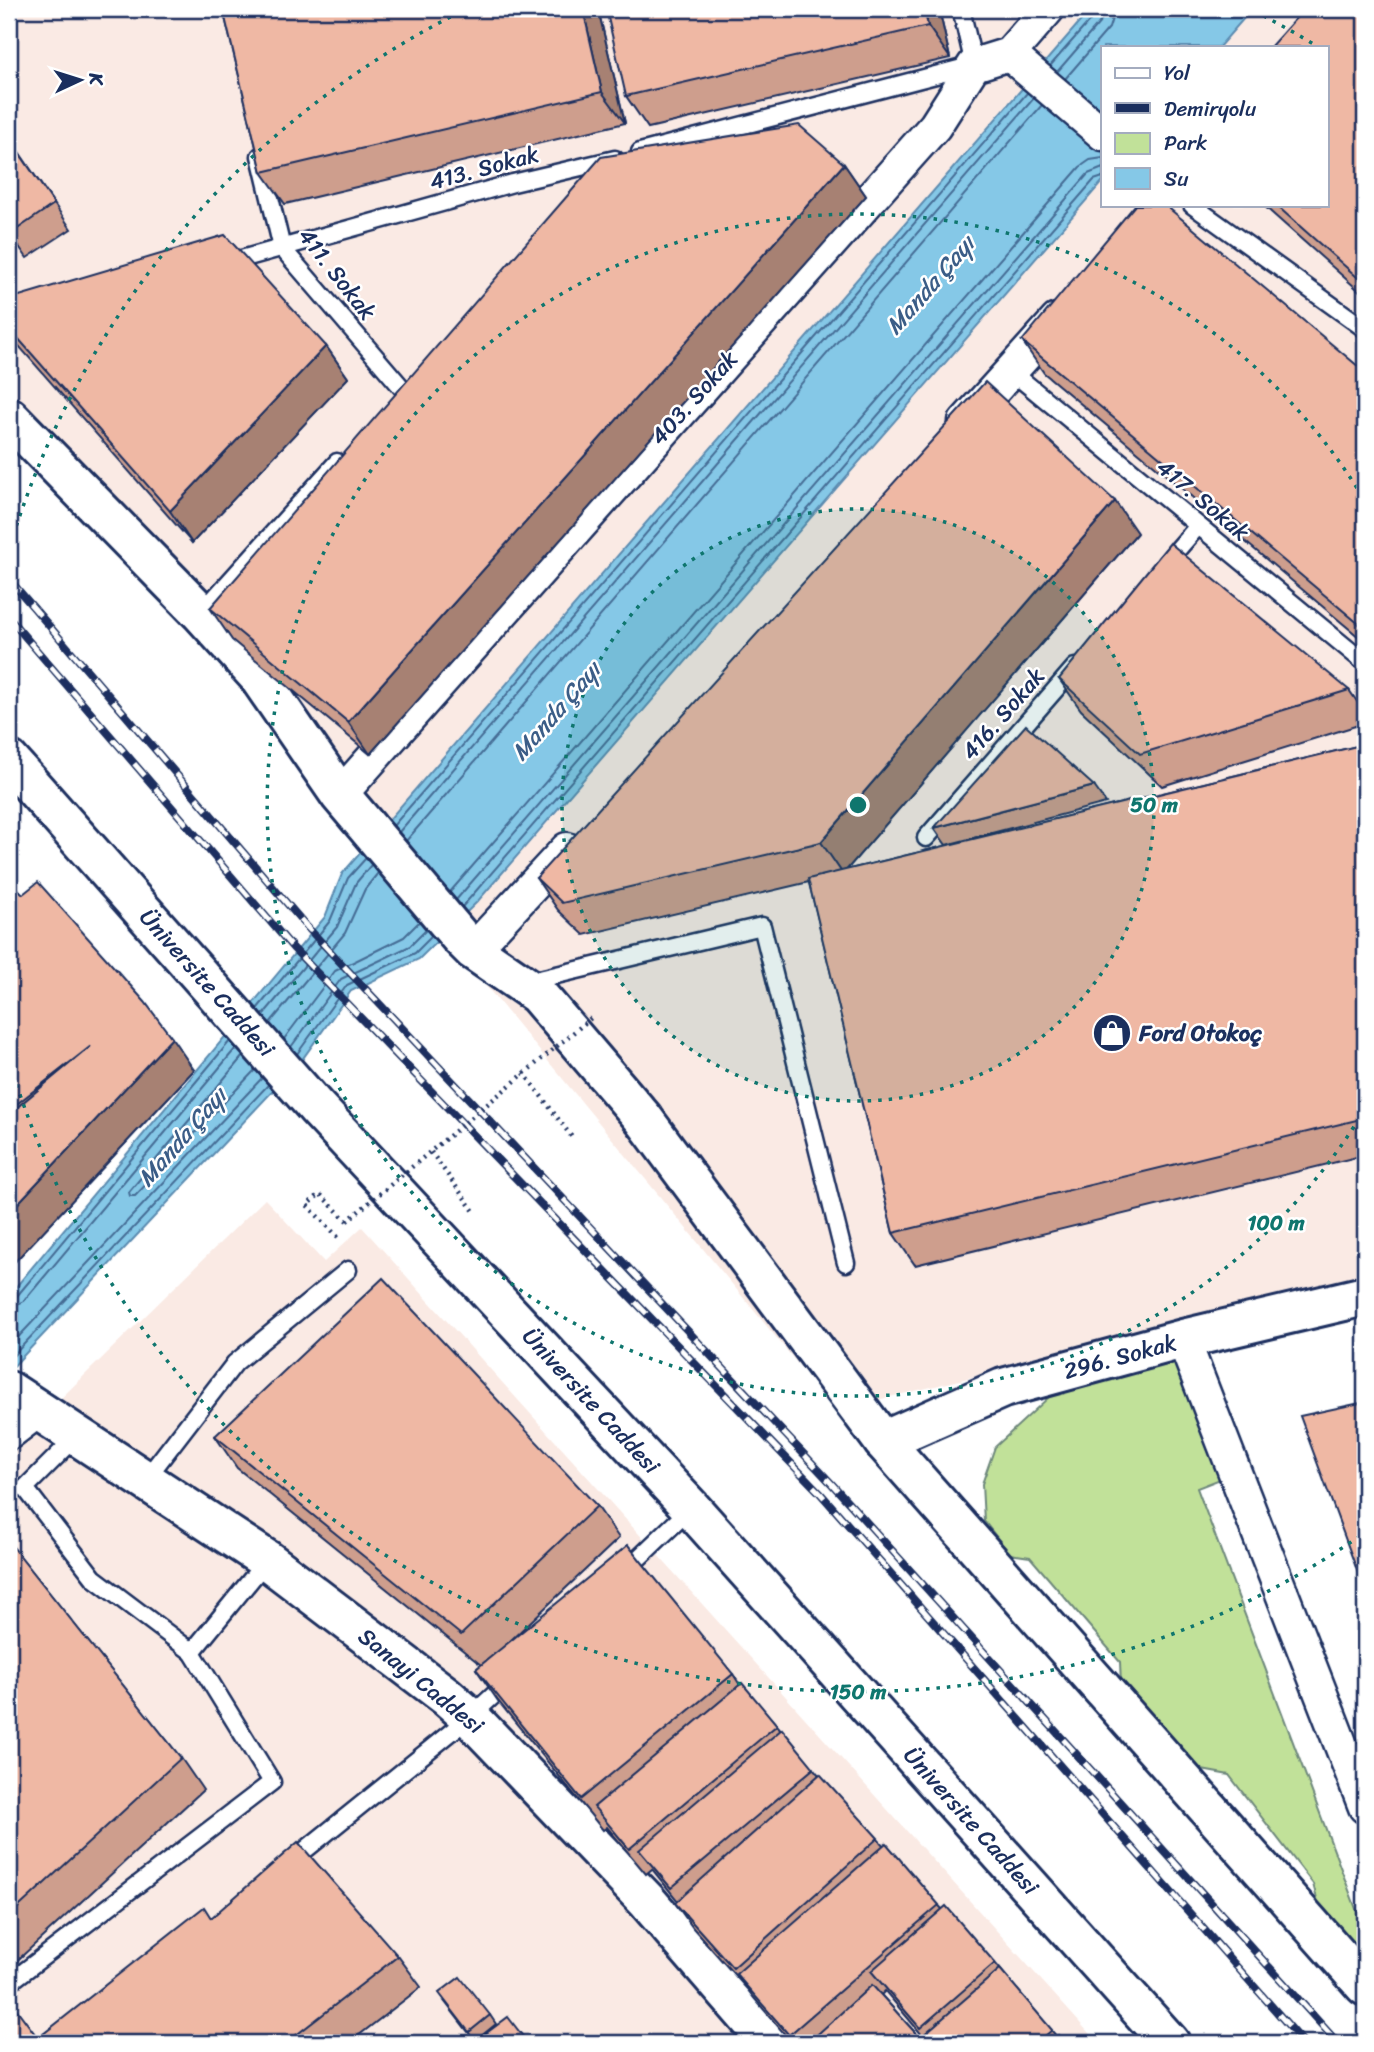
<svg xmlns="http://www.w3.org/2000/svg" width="1374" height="2052" font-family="Sriracha,sans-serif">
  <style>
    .built { fill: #faeae4; fill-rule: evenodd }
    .green { fill: #c1e199; stroke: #6e887c; stroke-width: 2 }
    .water { fill: #85c8e7; stroke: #5b8bb0; stroke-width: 2 }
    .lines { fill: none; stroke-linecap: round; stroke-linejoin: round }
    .shore { stroke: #456c95; stroke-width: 2 }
    .service-casing { stroke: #1b2f5e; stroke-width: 21 }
    .minor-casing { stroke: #1b2f5e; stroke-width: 37 }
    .secondary-casing { stroke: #1b2f5e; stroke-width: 44 }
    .path { stroke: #1b2f5e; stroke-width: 4.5; stroke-dasharray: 2 5; stroke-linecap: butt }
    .service { stroke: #fff; stroke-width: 16 }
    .minor { stroke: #fff; stroke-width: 32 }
    .secondary { stroke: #fff; stroke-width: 38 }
    .rail-casing { stroke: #1b2f5e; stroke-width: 8 }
    .rail { stroke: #fff; stroke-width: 5; stroke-dasharray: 16; stroke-linecap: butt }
    .path-bridge { stroke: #1b2f5e; stroke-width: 4.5; stroke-dasharray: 2 5; stroke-linecap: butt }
    .wall { fill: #ce9e8d; stroke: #1b2f5e; stroke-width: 2; fill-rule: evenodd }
    .shaded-wall { fill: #a78173; stroke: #1b2f5e; stroke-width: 2 }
    .building { fill: #efb8a4; stroke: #1b2f5e; stroke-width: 2 }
    .ring { fill: none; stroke: #0f766e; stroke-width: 3.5; stroke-dasharray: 3.5 7 }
    .labels { text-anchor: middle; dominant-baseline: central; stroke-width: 5; stroke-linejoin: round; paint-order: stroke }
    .street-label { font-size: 23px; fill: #1b2f5e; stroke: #fff }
    .poi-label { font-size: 23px; font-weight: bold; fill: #1b2f5e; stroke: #fff; text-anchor: start }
    .water-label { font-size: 24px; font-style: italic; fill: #3b5d87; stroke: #fff }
    .centre { fill: #0f766e; stroke: #fff; stroke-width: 3.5 }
    .ring-label { font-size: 21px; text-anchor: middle; font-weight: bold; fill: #0f766e; stroke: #fff; stroke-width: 5; stroke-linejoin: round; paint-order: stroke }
  </style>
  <rect width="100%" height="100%" fill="#fff"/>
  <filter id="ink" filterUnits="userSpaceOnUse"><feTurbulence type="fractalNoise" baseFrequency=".0143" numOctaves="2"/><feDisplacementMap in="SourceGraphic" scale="14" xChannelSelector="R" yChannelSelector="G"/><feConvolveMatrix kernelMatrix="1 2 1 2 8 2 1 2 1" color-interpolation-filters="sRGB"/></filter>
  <g filter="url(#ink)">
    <!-- built -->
    <g class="built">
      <path d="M9,9H1365V1282L836,1410L9,408ZM1103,47H1327V205H1103Z"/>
      <polygon points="265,1199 324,1262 362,1227 1098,2043 9,2043 9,1449"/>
    </g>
    <!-- green -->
    <polygon class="green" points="1175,1362 1223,1478 1197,1488 1358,1914 1365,1912 1365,1957 1321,1913 1313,1884 1229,1775 1202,1770 1121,1685 1120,1662 1030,1557 1010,1554 984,1521 982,1484 995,1447 1049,1397 1102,1373"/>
    <!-- water -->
    <polygon class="water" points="1091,9 1252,9 1219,47 1103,47 1103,181 477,902 419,959 351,991 301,1061 9,1371 9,1295 325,917 342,874"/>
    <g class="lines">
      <!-- shore -->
      <g class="shore">
        <polyline points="1050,66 1094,16 1095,9"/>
        <polyline points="1057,72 1101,21 1104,9"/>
        <polyline points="1065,79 1109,28 1115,9"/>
        <polyline points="393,826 1027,93"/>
        <polyline points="399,832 1034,98"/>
        <polyline points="406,841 1042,105"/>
        <polyline points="450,892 1080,167 1090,160 1103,158"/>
        <polyline points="456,900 1088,174 1103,168"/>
        <polyline points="462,907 1094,180 1103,177"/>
        <polyline points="257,1009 330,921 348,878 366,858"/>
        <polyline points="263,1015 337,927 356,883 371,865"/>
        <polyline points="270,1023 345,933 365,889 378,873"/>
        <polyline points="284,1039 335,971 404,937 419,922"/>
        <polyline points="291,1047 341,979 410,946 426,930"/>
        <polyline points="297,1054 347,985 415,953 432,936"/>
        <polyline points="243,1056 129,1192 130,1196 135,1196 255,1070"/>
        <polyline points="9,1299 17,1296 230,1041"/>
        <polyline points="9,1308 24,1301 236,1048"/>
        <polyline points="9,1347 262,1078"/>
        <polyline points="9,1360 268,1085"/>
      </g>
      <!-- service casing -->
      <g class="service-casing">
        <g id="service">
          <polyline points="640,152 974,65 961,9"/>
          <polyline points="260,156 282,248 403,389"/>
          <polyline points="1192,205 1365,329"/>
          <polyline points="227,263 513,183 615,159"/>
          <polyline points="1012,372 1365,663"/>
          <polyline points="1165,564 1198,526"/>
          <polyline points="201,613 337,462"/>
          <polyline points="926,838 1075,667"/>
          <polyline points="527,982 762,926 846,1263"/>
          <polyline points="78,1435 25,1488 94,1578 192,1652 267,1560"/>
          <polyline points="145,1480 235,1363 348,1270"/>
          <polyline points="624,1572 691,1508"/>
          <polyline points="289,1863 470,1717 509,1681"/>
          <polyline points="9,1983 272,1782 192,1652"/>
        </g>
      </g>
      <!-- minor casing -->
      <g class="minor-casing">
        <g id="minor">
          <polyline points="1009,54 1103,134"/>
          <polyline points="965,422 1057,320"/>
          <polyline points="340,795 935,126 974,65 1009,54 1048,9"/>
          <polyline points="473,950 567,849"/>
          <polyline points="1183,1339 1365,1807"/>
          <polyline points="9,1433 39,1410"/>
        </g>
      </g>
      <!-- secondary casing -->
      <g class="secondary-casing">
        <g id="secondary">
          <polyline points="9,417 201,613 258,676 340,795 460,937 473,950 537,994 643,1118 883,1441 1365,1986"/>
          <polyline points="9,760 316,1107 691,1508 1170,2043"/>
          <polyline points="9,1391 267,1560 446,1696 470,1717 647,1901 770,2043"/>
          <polyline points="883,1441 1003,1388 1183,1339 1365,1296"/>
        </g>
      </g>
      <!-- path -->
      <g class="path">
        <polyline points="524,1073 574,1140"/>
        <polyline points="431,1152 476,1214"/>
        <polyline points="338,1237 307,1205 320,1194 347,1221"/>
      </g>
      <!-- service -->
      <use href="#service" class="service"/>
      <!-- minor -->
      <use href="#minor" class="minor"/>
      <!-- secondary -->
      <use href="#secondary" class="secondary"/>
      <!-- rail casing -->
      <g class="rail-casing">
        <g id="rail">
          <polyline points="9,579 308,928 831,1483 1338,2043"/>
          <polyline points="9,618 293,948 820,1493 1304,2043"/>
        </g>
      </g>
      <!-- rail -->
      <use href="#rail" class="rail"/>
      <!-- path-bridge -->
      <polyline class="path-bridge" points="347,1221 592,1017"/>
    </g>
    <!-- wall -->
    <g class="wall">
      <polygon points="223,9 598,9 625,123 285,204 262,172"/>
      <polygon points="939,9 950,58 648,128 626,96"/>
      <polygon points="1365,9 1365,296 1263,205 1327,205"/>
      <polygon points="9,137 71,229 27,258 9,232"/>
      <polygon points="844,164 866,196 370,754 232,640 210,608"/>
      <polygon points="9,299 326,346 348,378 192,543 11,337 9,334"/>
      <polygon points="1022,341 1365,372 1365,642 1044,373"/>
      <polygon points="1137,533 846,870 1365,744 1365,1155 915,1265 893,1233 809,882 584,935 558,910 536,878"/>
      <polygon points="1059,679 1349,690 1365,713 1365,723 1162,786 1081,710"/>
      <polygon points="1094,786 1106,803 946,845 934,828"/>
      <polygon points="9,880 194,1070 9,1268"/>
      <path d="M215,1436L597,1506L619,1538L511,1640L733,1674L740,1685L777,1725L819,1775L942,1909L995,1963L1057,2037L1066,2043H792L754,1998L747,1989L693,1928L675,1903L678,1901L652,1869L646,1874L607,1827L603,1830L498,1701L476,1669L481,1665L237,1468ZM885,1991L923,2036L920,2038L881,1995Z"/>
      <polygon points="9,1542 181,1758 203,1790 9,1968"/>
      <polygon points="212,1917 398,1956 421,1987 349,2043 9,2043 38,2038"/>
      <polygon points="445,2002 490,2015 496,2024 475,2041"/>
    </g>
    <!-- shaded-wall -->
    <g class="shaded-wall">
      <polygon points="583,9 598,9 625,123 602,92"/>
      <polygon points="924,9 939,9 950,58 928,26"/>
      <polygon points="844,164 866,196 370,754 348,722"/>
      <polygon points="326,346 348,378 192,543 170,511"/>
      <polygon points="1115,501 1137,533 843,874 821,842"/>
      <polygon points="172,1038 194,1070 9,1268 9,1213"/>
    </g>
    <!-- building -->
    <g class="building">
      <polygon points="223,9 583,9 602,92 262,172"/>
      <polygon points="606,9 924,9 928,26 626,96"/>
      <polygon points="1304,9 1365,9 1365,284 1276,205 1327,205 1327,47 1270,47"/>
      <polygon points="799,125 844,164 348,722 210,608 601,157"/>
      <polygon points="9,138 54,204 10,234 9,232"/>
      <polygon points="1135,205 1165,205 1365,372 1365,629 1022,341"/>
      <polygon points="225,235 326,346 170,511 9,328 9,299"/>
      <polygon points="985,382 1115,501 821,842 562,903 536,878"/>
      <polygon points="1170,543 1349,690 1140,754 1059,679"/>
      <polygon points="1026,725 1094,786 934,828"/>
      <polygon points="1365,744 1365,1118 893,1233 808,879"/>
      <polygon points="9,880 23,894 38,882 145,1002 172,1038 9,1213 9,1114 91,1046 9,1110"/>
      <polygon points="383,1278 597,1506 461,1635 215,1436"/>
      <polygon points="1365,1402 1365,1592 1300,1416"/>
      <polygon points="9,1542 181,1758 9,1916"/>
      <polygon points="628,1545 733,1674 581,1799 476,1669"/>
      <polygon points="742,1683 777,1725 629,1849 594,1807"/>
      <polygon points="782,1729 814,1768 671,1888 639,1850"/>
      <polygon points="820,1774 878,1838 733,1968 675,1903"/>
      <polygon points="298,1842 398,1956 286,2043 9,2043 9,1999 38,2038 204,1907 211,1918"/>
      <polygon points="886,1843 939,1905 789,2035 736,1974"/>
      <polygon points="946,1906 995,1963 920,2028 871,1971"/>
      <polygon points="1000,1969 1052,2030 1037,2043 914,2043"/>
      <polygon points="460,1977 490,2015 469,2032 439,1993"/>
      <polygon points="872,1985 920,2038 914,2043 808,2043"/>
      <polygon points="508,2017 528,2043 473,2043"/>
      <polygon points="1058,2035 1066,2043 1049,2043"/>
      <polygon points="705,2038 709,2043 698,2043"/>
    </g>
  </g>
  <!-- distance rings -->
  <circle cx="858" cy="805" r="296" fill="#0f766e" fill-opacity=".12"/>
  <g class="ring">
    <circle cx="858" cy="805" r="296"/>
    <path d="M1365 1109A591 591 0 1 1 1365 501"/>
    <path d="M1360 1536A887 887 0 0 1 10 1064M10 546A887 887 0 0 1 462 11M1254 11A887 887 0 0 1 1315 45"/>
  </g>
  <!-- icons -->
  <defs>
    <g id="shop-disc" transform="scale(2.0125)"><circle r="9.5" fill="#1b2f5e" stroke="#fff"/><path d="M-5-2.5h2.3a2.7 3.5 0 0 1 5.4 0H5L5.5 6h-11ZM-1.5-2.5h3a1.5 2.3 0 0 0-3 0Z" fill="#fff"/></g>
  </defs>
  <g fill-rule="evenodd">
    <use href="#shop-disc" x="1112" y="1033"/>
  </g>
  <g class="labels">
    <!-- street labels -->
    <g class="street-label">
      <text transform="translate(484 168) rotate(-15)">413. Sokak</text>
      <text transform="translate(337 274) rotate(52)">411. Sokak</text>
      <text transform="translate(694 398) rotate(-48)">403. Sokak</text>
      <text transform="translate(1203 500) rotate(40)">417. Sokak</text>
      <text transform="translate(1003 714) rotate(-49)">416. Sokak</text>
      <text transform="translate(207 983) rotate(48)">Üniversite Caddesi</text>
      <text transform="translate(1120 1357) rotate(-15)">296. Sokak</text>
      <text transform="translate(591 1401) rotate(47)">Üniversite Caddesi</text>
      <text transform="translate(421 1681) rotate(39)">Sanayi Caddesi</text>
      <text transform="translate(971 1821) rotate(48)">Üniversite Caddesi</text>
    </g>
    <!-- poi labels -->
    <g class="poi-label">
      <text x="1139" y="1033">Ford Otokoç</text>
    </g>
    <!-- water labels -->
    <g class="water-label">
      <text transform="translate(930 285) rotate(-49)">Manda Çayı</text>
      <text transform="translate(556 711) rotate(-49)">Manda Çayı</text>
      <text transform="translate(182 1137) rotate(-49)">Manda Çayı</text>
    </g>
  </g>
  <circle cx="858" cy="805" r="10" class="centre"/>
  <g class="ring-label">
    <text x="1154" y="812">50 m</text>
    <text x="1276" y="1230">100 m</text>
    <text x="858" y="1699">150 m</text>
  </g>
  <!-- margin -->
  <rect width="1374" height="2052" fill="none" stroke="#fff" stroke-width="35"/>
  <rect x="18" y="18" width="1339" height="2017" fill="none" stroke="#1b2f5e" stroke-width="2.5" filter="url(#ink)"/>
  <!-- legend -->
  <rect x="1101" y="46" width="228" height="161" fill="#ffffff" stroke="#a4acbf" stroke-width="2"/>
  <rect x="1115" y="68" width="35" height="10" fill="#ffffff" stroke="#a4acbf" stroke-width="2"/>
  <text x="1164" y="80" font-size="21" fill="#1b2f5e">Yol</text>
  <rect x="1115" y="103" width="35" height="10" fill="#1b2f5e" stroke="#a4acbf" stroke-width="2"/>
  <text x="1164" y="116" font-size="21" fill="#1b2f5e">Demiryolu</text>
  <rect x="1115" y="133" width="35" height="21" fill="#c1e199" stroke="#a4acbf" stroke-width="2"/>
  <text x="1164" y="150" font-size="21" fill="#1b2f5e">Park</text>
  <rect x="1115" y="168" width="35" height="21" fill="#85c8e7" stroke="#a4acbf" stroke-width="2"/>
  <text x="1164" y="186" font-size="21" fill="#1b2f5e">Su</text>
  <!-- north arrow -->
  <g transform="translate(80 80) rotate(86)" stroke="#ffffff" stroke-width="5" paint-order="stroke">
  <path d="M0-5L12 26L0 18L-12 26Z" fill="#1b2f5e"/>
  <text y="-10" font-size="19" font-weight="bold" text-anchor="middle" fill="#1b2f5e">K</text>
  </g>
</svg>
